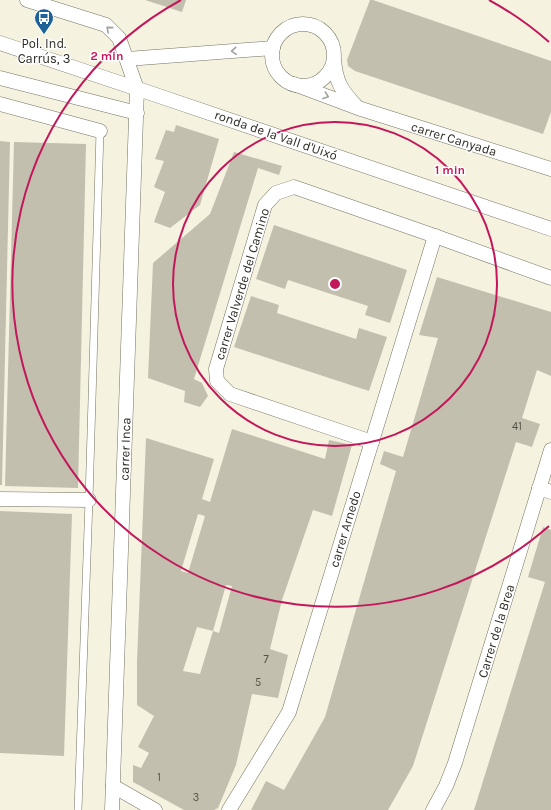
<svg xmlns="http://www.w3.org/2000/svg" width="551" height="810" font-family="Karla,sans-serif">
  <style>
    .building { fill: #c3bfae; fill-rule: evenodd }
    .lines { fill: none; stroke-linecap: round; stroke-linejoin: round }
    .service-casing { stroke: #767363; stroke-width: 8 }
    .minor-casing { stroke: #767363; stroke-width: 15 }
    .service { stroke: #fff; stroke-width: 7 }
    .minor { stroke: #fff; stroke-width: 14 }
    .oneway { stroke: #a0a09d }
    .ring { fill: none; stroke: #c2185b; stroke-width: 2 }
    .labels { text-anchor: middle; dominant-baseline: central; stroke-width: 3; stroke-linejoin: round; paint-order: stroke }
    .number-label { font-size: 11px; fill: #525047 }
    .poi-label { font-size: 13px; fill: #2d2b25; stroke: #fff }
    .street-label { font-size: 13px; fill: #2d2b25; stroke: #fff }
    .centre { fill: #c2185b; stroke: #fff; stroke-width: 2 }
    .ring-label { font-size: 12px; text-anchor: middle; font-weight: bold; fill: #c2185b; stroke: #fff; stroke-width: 3; stroke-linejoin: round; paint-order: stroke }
  </style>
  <rect width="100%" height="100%" fill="#f6f2e0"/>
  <!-- building -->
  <g class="building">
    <polygon points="145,0 186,0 182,12"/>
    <polygon points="370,0 373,0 551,61 551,112 543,134 355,71 348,66 347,60"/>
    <polygon points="176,125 219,139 200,205 170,228 154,222 165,192 154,187 164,161 155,159 166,130 174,132"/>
    <polygon points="0,141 10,142 2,485 0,485"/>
    <polygon points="14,142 86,144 78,488 5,486"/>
    <polygon points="234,152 282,166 279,175 258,168 194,379 202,383 208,396 200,407 184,402 185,391 148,378 153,263 210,214"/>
    <polygon points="274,225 407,270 390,323 365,315 368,306 288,280 285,289 256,279"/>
    <polygon points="437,277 551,312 551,376 537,370 522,418 540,424 532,447 516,442 413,766 388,810 251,810 266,781 284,790 325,717 396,471 380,464 384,451 403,457 438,338 419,335"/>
    <polygon points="251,296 279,305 277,313 356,339 359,328 387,337 369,391 234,347"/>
    <path d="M232,429L325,459L329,440L352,445L332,516L313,510L282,600L270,649L288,655L278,698L252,694L236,765L218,808L214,810H184L133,782V765L141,768L149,753L138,747L154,716L137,705V661L146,438L214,459L202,499L210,502ZM198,514L205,516L188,573L181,571ZM226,585L232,586L219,633L213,631L200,674L183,671L197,627L213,631Z"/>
    <polygon points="0,511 72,514 64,756 0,753"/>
    <polygon points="543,527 551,530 551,810 474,810 545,582 528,577"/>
  </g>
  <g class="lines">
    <!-- service casing -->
    <g class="service-casing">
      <polyline id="service" points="78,810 89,500 100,131"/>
    </g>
    <!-- minor casing -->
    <g class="minor-casing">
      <g id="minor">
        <polyline points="27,0 106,25 119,38 137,89 112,810"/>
        <circle cx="303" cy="55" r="31"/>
        <polyline points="0,43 156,95 551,229"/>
        <polyline points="127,59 273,48"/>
        <path d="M334,60C336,82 341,90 356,106"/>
        <polyline points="0,78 137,113"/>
        <polyline points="294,84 358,108 551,169"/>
        <polyline points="0,104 100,131"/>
        <polyline points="372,442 230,394 217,381 216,369 265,205 276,193 294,187 435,236 551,278"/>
        <polyline points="539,488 551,492"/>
        <polyline points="0,499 89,500"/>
        <polyline points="113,786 155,810"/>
        <polyline points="229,810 289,712 435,236"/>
        <polyline points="433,810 446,786 455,763 551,450"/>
      </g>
    </g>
    <!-- service -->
    <use href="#service" class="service"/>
    <!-- minor -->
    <use href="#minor" class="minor"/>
  </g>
  <!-- one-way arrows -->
  <defs><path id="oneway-chevron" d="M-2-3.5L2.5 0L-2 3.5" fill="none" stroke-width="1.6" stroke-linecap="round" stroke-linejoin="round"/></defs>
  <g class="oneway">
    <use href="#oneway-chevron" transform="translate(109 29) rotate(-139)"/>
    <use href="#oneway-chevron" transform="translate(234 51) rotate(176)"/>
    <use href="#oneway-chevron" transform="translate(326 96) rotate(20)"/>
  </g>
  <!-- distance rings -->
  <g class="ring">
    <circle cx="335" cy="284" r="162"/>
    <path d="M549 526A323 323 0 1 1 181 0M489 0A323 323 0 0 1 549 42"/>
  </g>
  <!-- icons -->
  <defs>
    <g id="bus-pin" transform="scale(1)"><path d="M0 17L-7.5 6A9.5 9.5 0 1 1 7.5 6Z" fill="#1e6196" stroke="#fff"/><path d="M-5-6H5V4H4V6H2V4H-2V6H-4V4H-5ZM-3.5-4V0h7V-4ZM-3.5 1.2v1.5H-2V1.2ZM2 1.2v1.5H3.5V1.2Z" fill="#fff"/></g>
  </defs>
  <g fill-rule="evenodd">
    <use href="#bus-pin" x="44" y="18"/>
  </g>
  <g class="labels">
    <!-- number labels -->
    <g class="number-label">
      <text x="517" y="426">41</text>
      <text x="266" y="659">7</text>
      <text x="258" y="682">5</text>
      <text x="159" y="777">1</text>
      <text x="196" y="797">3</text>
    </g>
    <!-- poi labels -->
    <g class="poi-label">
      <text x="44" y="43">Pol. Ind.<tspan x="44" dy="15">Carrús, 3</tspan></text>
    </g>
    <!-- street labels -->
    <g class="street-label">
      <text transform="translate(276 135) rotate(19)">ronda de la Vall d'Uixó</text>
      <text transform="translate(454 139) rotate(17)">carrer Canyada</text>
      <text transform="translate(242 284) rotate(-73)">carrer Valverde del Camino</text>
      <text transform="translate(125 449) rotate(-88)">carrer Inca</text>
      <text transform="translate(345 529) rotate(-73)">carrer Arnedo</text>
      <text transform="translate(496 631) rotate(-73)">Carrer de la Brea</text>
    </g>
  </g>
  <circle cx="335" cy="284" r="6" class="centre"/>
  <g class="ring-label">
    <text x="107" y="60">2 min</text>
    <text x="450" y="174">1 min</text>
  </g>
</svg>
